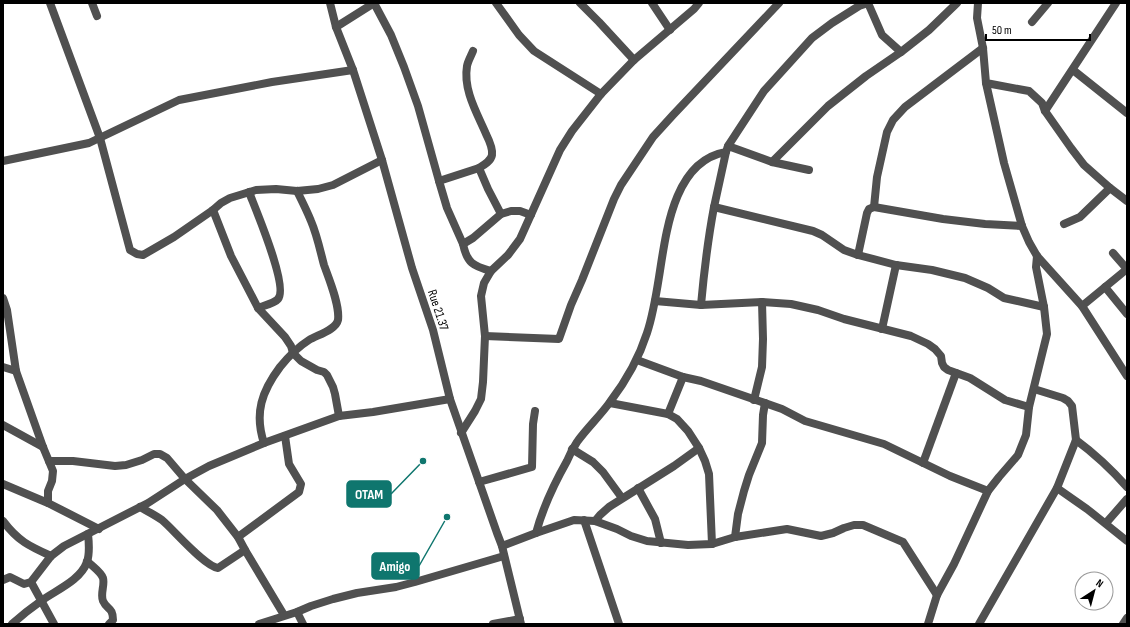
<svg xmlns="http://www.w3.org/2000/svg" width="1130" height="627" font-family="'Sofia Sans Condensed',sans-serif">
  <style>
    .lines { fill: none; stroke-linecap: round; stroke-linejoin: round }
    .minor { stroke: #505050; stroke-width: 8 }
    .labels { text-anchor: middle; dominant-baseline: central; stroke-width: 3; stroke-linejoin: round; paint-order: stroke }
    .street-label { font-size: 13px; fill: #000; stroke: #fff }
    .leader { fill: none; stroke: #0f766e; stroke-width: 1.5 }
    .callout-dot { fill: #0f766e; stroke: #fff; stroke-width: 1.5 }
    .callout { fill: #0f766e; stroke: #0f766e; stroke-width: 1.5 }
    .callout-label { font-size: 14px; text-anchor: middle; font-weight: bold; fill: #fff }
  </style>
  <rect width="100%" height="100%" fill="#fff"/>
  <g class="lines">
    <!-- minor -->
    <g class="minor">
      <polyline points="50,3 100,138 130,250 137,254 143,255 174,237 213,210 221,203 230,198 256,190 276,189 297,191 318,189 333,185 382,160"/>
      <polyline points="92,3 97,16"/>
      <polyline points="330,3 336,27 353,70 382,160 412,268 433,330 450,399 497,533 502,546 521,624"/>
      <polyline points="374,3 391,35 404,67 418,106 439,181"/>
      <polyline points="496,3 519,35 534,51 601,94"/>
      <polyline points="580,3 599,22 634,60"/>
      <polyline points="652,3 670,30"/>
      <polyline points="868,3 882,35 901,52 929,30 957,3"/>
      <polyline points="978,3 977,18 983,48 986,83 1029,91 1042,103 1045,111 1071,148 1084,165 1110,188 1127,201"/>
      <polyline points="1032,22 1048,3"/>
      <polyline points="336,27 374,3"/>
      <path d="M473,51C471,56 468,61 467,66C463,90 477,113 486,134C489,140 493,148 492,155C491,161 484,165 479,168L488,189L501,214"/>
      <polyline points="1073,70 1127,113"/>
      <polyline points="986,83 1004,163 1022,226 1029,242 1037,256 1082,306 1127,376"/>
      <polyline points="1045,111 1116,3"/>
      <polyline points="728,146 772,162 809,170"/>
      <polyline points="3,161 89,143 179,100 272,82 353,70"/>
      <polyline points="772,162 828,106 866,76 901,52"/>
      <polyline points="479,168 439,181 447,208 463,244 473,238 501,214 511,211 520,211 531,215"/>
      <path d="M249,192C255,208 289,287 278,299C275,303 263,306 258,308"/>
      <polyline points="714,207 813,231 822,235 844,250 858,255 896,265 932,270 965,278 988,288 1004,298 1044,307"/>
      <polyline points="874,207 877,177 887,132 893,120 905,107 983,48"/>
      <polyline points="213,210 231,256 258,308 285,337 291,346 293,353 301,361 317,370 324,372 327,375 333,387 335,394 339,416"/>
      <polyline points="1064,224 1080,217 1110,188"/>
      <path d="M463,244C467,263 473,266 491,271"/>
      <polyline points="1113,253 1127,269"/>
      <polyline points="858,255 867,213 869,209 874,207 943,219 985,224 1022,226"/>
      <polyline points="1105,287 1127,314"/>
      <polyline points="3,298 7,310 16,371 43,447 53,471 52,481 48,491 48,503 99,529"/>
      <polyline points="655,301 701,305 762,302 791,304 818,310 844,319 911,336 928,344 935,349 941,356 942,363 944,367 948,370 970,378 1005,400 1029,407"/>
      <path d="M701,305C704,272 708,239 714,207C718,188 722,171 726,152"/>
      <polyline points="1082,306 1127,269"/>
      <polyline points="882,329 896,265"/>
      <polyline points="485,336 559,339 571,305 582,280 614,199 621,185 653,137 673,115 779,3"/>
      <polyline points="637,360 683,377 701,381 782,409 805,421 884,444 950,476 988,491"/>
      <polyline points="3,367 16,371"/>
      <polyline points="754,400 762,367 763,339 762,302"/>
      <polyline points="610,403 668,414 677,419 688,431 699,448 705,461 709,474 712,544"/>
      <polyline points="668,414 683,377"/>
      <polyline points="3,425 43,447"/>
      <polyline points="461,433 475,411 481,399 483,382 485,336 481,296 484,283 491,271 508,255 520,239 560,150 572,131 601,94 634,60 694,9 699,3"/>
      <path d="M1076,440C1095,454 1111,469 1127,487"/>
      <path d="M264,443C254,413 262,391 280,367C288,357 298,347 309,340C317,335 336,330 338,320C340,305 329,279 324,265C320,250 317,235 311,221C307,211 302,201 297,191"/>
      <polyline points="572,449 593,462 603,472 622,498"/>
      <polyline points="49,461 73,461 115,466 126,465 142,460 154,454 160,454 167,458 185,479 217,510 238,537 245,550 284,615"/>
      <polyline points="923,463 956,373"/>
      <polyline points="479,482 532,467 533,424 535,411"/>
      <polyline points="3,484 48,503"/>
      <polyline points="638,488 655,519 661,543"/>
      <polyline points="1057,488 1087,509 1127,541"/>
      <path d="M140,507C147,511 155,515 162,520C174,530 204,566 218,568L245,550"/>
      <polyline points="584,520 619,624"/>
      <path d="M3,521C18,541 29,546 51,556"/>
      <polyline points="595,521 600,515 609,507 674,466 699,448"/>
      <polyline points="1106,523 1127,499"/>
      <polyline points="536,533 574,520 595,521 617,529 631,536 647,541 688,545 712,544 735,537 787,529 821,536 833,533 844,528 854,525 863,525 903,542 937,595"/>
      <polyline points="238,537 299,492 301,484 289,464 285,436"/>
      <polyline points="735,537 738,514 744,491 749,475 762,443 763,415 765,403"/>
      <path d="M502,546L536,533C543,507 554,484 567,461C570,454 573,448 577,442C587,428 600,416 610,402C626,381 639,358 647,333C653,315 656,296 659,277C666,234 673,161 726,152L728,146L764,91L812,38L832,23L859,6L868,3"/>
      <path d="M87,561C92,566 101,572 103,578C105,585 100,594 103,601C107,610 113,607 113,620L109,624"/>
      <polyline points="3,580 10,577 24,584 31,582 51,556 64,546 148,503 185,479 209,466 264,443 339,416 373,412 450,399"/>
      <polyline points="31,582 54,624"/>
      <polyline points="297,612 303,624"/>
      <path d="M12,624C21,616 31,608 41,601C56,590 80,581 87,562C90,553 89,543 88,534"/>
      <polyline points="259,624 297,612 311,606 333,599 357,593 396,587 415,582 504,556"/>
      <polyline points="493,624 520,619"/>
      <polyline points="928,624 937,595 954,564 988,491 999,477 1018,455 1026,435 1029,407 1047,334 1044,307 1036,267 1037,256"/>
      <polyline points="979,624 1057,488 1076,440 1072,406 1068,401 1063,398 1034,389"/>
      <polyline points="1123,624 1127,618"/>
    </g>
  </g>
  <g class="labels">
    <!-- street labels -->
    <g class="street-label">
      <text transform="translate(438 310) rotate(72)">Rue 21.37</text>
    </g>
  </g>
  <!-- callouts -->
  <path class="leader" d="M423 461L391 494M447 517L419 566"/>
  <g class="callout-dot">
    <circle cx="423" cy="461" r="4"/>
    <circle cx="447" cy="517" r="4"/>
  </g>
  <g class="callout">
    <rect x="347" y="481" width="44" height="26" rx="4"/>
    <rect x="372" y="553" width="47" height="26" rx="4"/>
  </g>
  <g class="callout-label">
    <text x="369" y="499">OTAM</text>
    <text x="395" y="571">Amigo</text>
  </g>
  <!-- border -->
  <rect width="1130" height="627" fill="none" stroke="#000000" stroke-width="8"/>
  <!-- north arrow -->
  <g transform="translate(1094 591) rotate(36)"><circle r="19" fill="#ffffff" stroke="#999999"/>
  <path d="M0-3L7 15L0 10L-7 15Z" fill="#000000"/>
  <text y="-6" font-size="11" font-weight="bold" text-anchor="middle" fill="#000000">N</text>
  </g>
  <!-- scale -->
  <path d="M986 34v6h104v-6" fill="none" stroke="#000000" stroke-width="2"/>
  <text x="992" y="34" font-size="12" fill="#000000" stroke="#ffffff" stroke-width="3" paint-order="stroke">50 m</text>
</svg>
